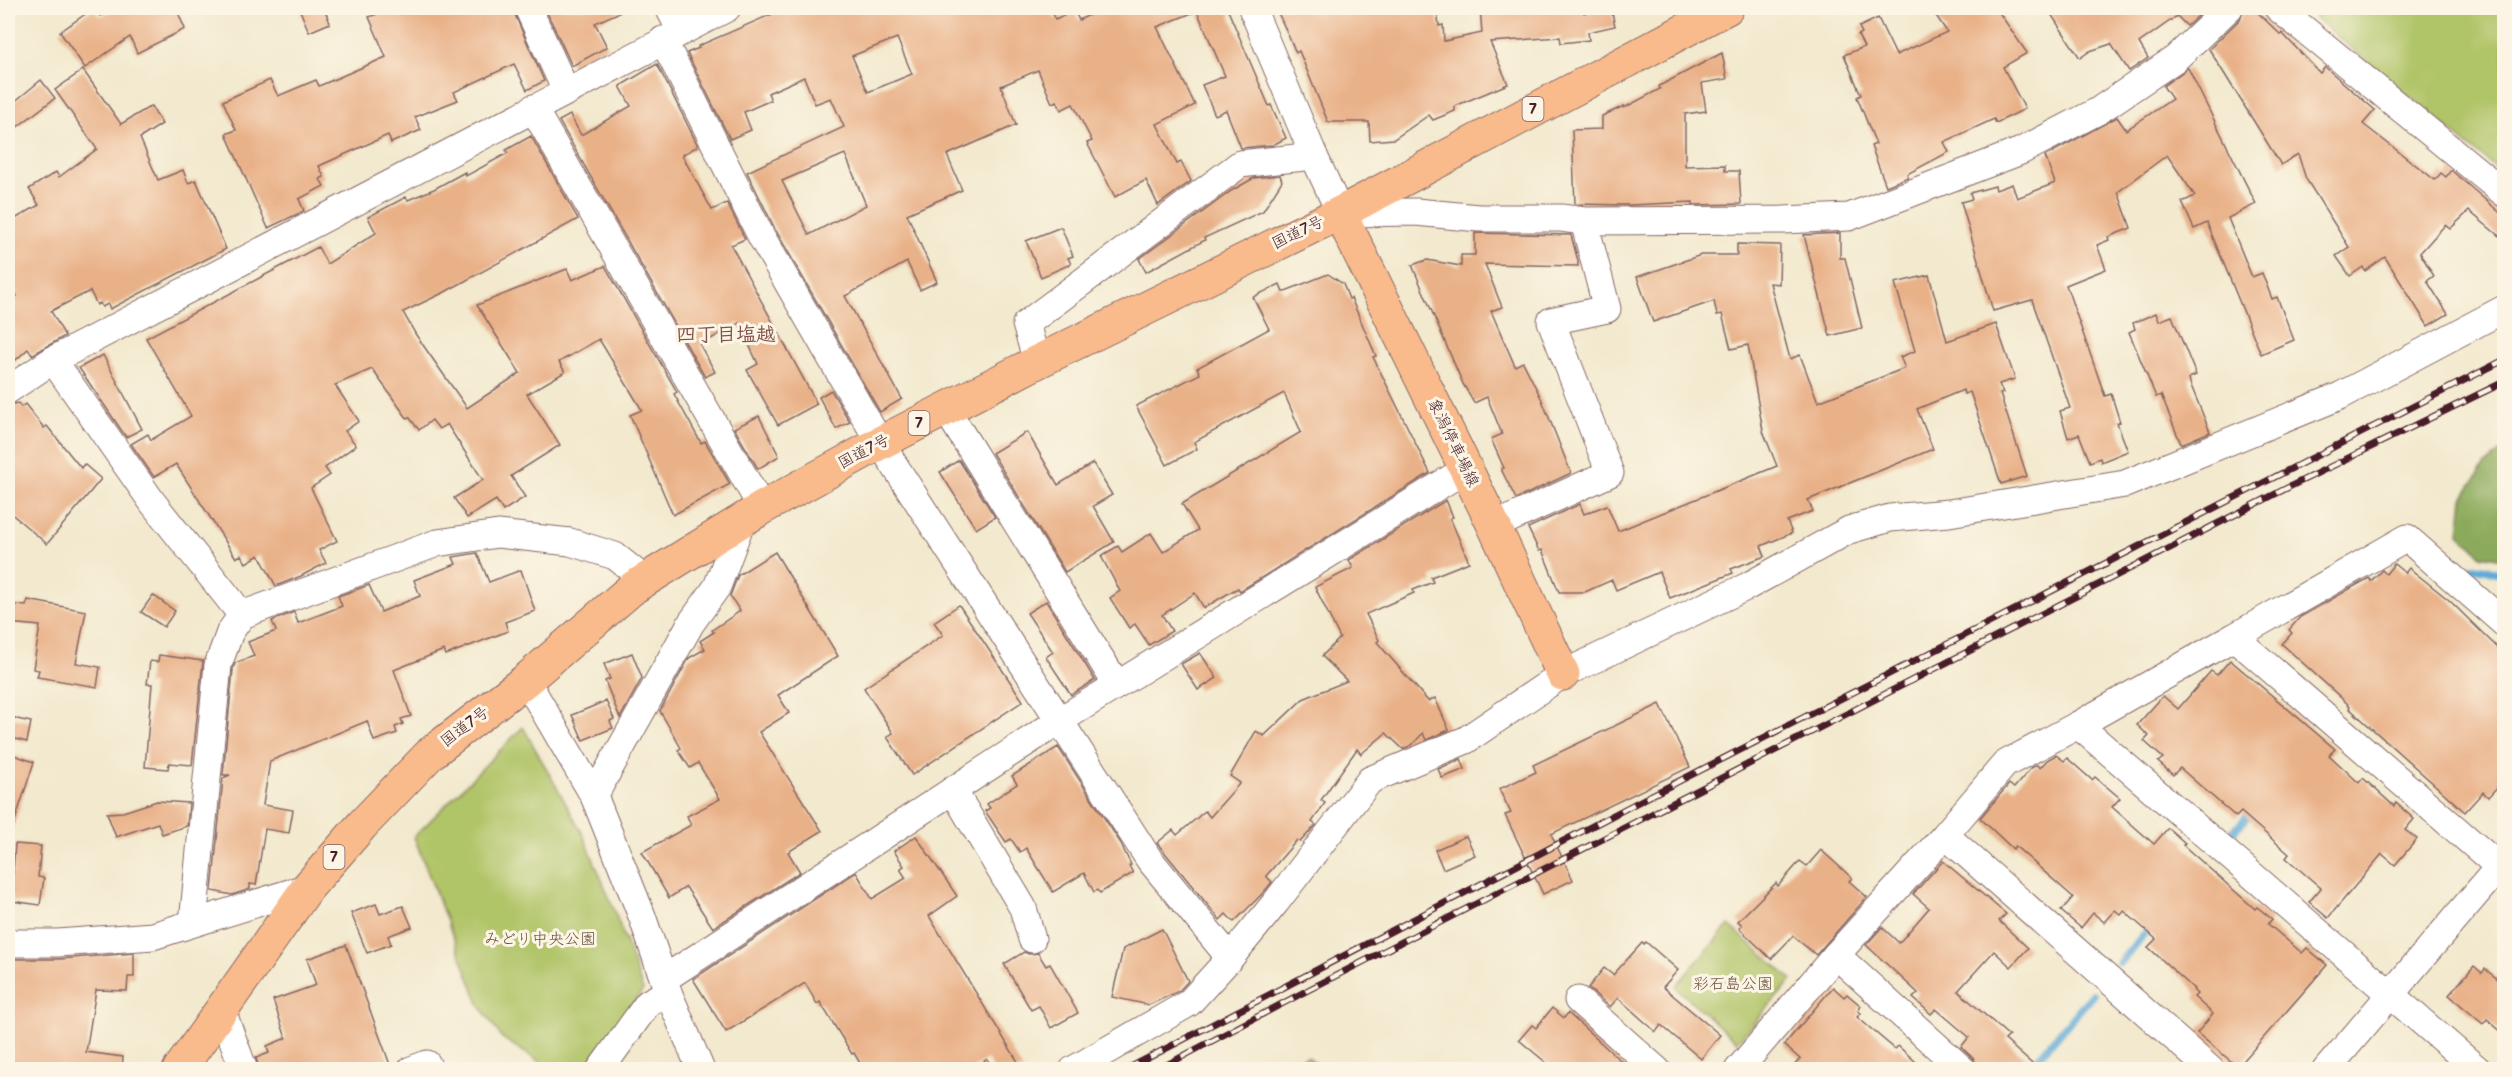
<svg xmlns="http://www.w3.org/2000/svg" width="2512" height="1077" font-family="'Balsamiq Sans','Klee One',sans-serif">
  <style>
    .green { fill: #b0c468; stroke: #7d724a; stroke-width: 1.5 }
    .forest { fill: #8caa5c; stroke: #6b6444; stroke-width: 1.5 }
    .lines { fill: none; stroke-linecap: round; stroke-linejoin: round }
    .stream { stroke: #60abd8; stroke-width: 8 }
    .building { fill: #e9b188; fill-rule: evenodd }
    .minor-casing { stroke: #856664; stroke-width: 29 }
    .major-casing { stroke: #856664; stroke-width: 35 }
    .highway-casing { stroke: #856664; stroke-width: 35 }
    .minor { stroke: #fff; stroke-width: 27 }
    .major { stroke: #fabb8c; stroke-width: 33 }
    .highway { stroke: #fabb8c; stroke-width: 33 }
    .rail-casing { stroke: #4a1f2b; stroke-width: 7 }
    .rail { stroke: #fcf5e5; stroke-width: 4.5; stroke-dasharray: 14; stroke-linecap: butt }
    .labels { text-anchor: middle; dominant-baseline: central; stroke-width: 6; stroke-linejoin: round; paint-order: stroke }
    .shield { fill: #fcf5e5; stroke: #7f5f63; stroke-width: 1.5 }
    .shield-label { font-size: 15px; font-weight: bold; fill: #4a1f2b }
    .street-label { font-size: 16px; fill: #4a1f2b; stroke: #fcf5e5 }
    .park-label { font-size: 16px; fill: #69513d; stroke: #fcf5e5 }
    .quarter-label { font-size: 20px; font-weight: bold; fill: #82524c; stroke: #fcf5e5 }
  </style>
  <rect width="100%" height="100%" fill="#fcf5e5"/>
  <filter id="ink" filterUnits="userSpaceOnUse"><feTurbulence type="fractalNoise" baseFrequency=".0167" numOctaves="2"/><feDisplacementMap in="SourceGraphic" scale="12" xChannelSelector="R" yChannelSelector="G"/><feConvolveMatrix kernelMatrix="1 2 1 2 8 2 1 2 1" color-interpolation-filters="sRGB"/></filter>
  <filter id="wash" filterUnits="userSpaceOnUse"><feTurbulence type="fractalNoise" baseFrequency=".008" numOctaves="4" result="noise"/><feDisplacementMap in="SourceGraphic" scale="24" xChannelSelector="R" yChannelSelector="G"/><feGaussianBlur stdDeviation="1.35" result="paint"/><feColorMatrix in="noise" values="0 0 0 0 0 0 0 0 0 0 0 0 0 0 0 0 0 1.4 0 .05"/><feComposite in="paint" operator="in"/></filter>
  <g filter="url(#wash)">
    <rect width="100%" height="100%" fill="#f2e9ce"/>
    <!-- green -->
    <g class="green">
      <polygon points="2315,8 2504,8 2504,175 2315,18"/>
      <polygon points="523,727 583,834 613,907 643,990 584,1069 551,1069 502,1038 480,1006 414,837"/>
      <polygon points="1729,925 1792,980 1737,1042 1675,987"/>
      <polygon points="1307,1056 1323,1069 1278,1069"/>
    </g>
    <!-- forest -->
    <polygon class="forest" points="2504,449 2504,559 2481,555 2459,533 2463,498 2484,466"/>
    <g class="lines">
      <!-- stream -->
      <g class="stream">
        <polyline points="2473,567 2487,569 2504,575"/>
        <polyline points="2234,831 2253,810"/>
        <polyline points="2120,962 2153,924"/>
        <polyline points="2028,1070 2093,994"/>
      </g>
    </g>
    <g id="blocks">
      <!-- building -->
      <g class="building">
        <polygon points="94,8 100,16 119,8 176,8 185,29 137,53 130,37 85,68 60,32"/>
        <polygon points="299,8 324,8 330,23 309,32"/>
        <polygon points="393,8 512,8 544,81 527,90 514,64 454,92 458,100 415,117 421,130 391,143 388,135 319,166 324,177 320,179 324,186 299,199 304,211 268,228 226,134 236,130 223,101 270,80 278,96 316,80 319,86 386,57 369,17"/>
        <polygon points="545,8 629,8 595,23 607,47 572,66"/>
        <path d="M786,8H1051L1055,19L1074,11L1079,20L1104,8H1227L1269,106L1271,105L1286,138L1273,145L1241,148L1226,110L1215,115L1202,85L1225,76L1197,11L1157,27L1195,105L1157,124L1177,164L1181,162L1191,181L1158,205L1146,180L1115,197L1087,143L1092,141L1073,104L1061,110L1057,101L1052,103L1038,70L1001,86L1016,125L947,155L962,190L907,214L937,282L920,290L907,262L845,296L902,399L880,412L775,229L747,172L844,127L831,98L815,104L804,77L768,93L771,100L744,112L751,130L730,139L687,53L699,48L698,46ZM897,38L912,74L868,92L852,56ZM845,154L866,205L809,235L782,181Z"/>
        <polygon points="1276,8 1437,8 1439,26 1443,25 1444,41 1482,33 1480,8 1583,8 1584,13 1611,8 1615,26 1588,32 1589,40 1561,43 1560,37 1490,42 1508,84 1455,106 1455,111 1433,120 1429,115 1394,139 1370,141 1369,122 1328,122 1299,51 1296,53"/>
        <polygon points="1931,8 1996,8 2027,53 2003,67 2025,109 1996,123 1994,119 1944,142 1949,152 1907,174 1908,177 1886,186 1871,146 1876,144 1857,97 1861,95 1844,55 1864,47 1858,35 1862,33 1859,27 1878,18 1896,55 1947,32"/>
        <polygon points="2047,8 2207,8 2187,26 2177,16 2139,43 2148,58 2129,71 2111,44 2090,51 2080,58"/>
        <polygon points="2244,8 2253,8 2281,35 2282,33 2320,73 2325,67 2375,110 2363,124 2435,180 2441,173 2446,177 2451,170 2505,217 2505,229 2499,236 2469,211 2450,229 2445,225 2420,253 2434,276 2427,281 2448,314 2428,326 2385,257 2365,271 2363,267 2350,276 2336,256 2349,247 2306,179 2298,154 2281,165 2209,49 2240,19"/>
        <polygon points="1722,53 1727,79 1702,83 1706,111 1685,114 1685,166 1725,165 1725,171 1739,171 1741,204 1693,205 1693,202 1630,205 1575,204 1572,130 1602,129 1602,116 1624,106 1624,108 1660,89 1659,86"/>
        <polygon points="657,64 698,146 682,155 712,210 727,203 745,239 731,245 817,404 778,425 747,370 758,364 739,323 700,345 715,372 705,377 559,121 570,115 581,135 631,106 620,86"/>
        <polygon points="2188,68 2256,204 2228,218 2252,277 2262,273 2272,299 2277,297 2294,340 2261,354 2207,223 2194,229 2182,202 2195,196 2167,155 2118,192 2131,228 2108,237 2109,240 2097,245 2106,269 2066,285 2105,396 2111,394 2120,422 2117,423 2128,451 2101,462 2100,458 2090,462 2079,434 2068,438 2060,411 2070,408 2032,300 1993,311 1961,202 1972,199 1970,193 1995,186 1996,190 2012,184 2017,198 2055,183 2045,156 2117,117 2126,130 2172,99 2163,86"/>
        <polygon points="83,70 121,124 151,106 162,124 140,138 158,180 183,170 188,183 196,180 226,249 110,309 108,304 102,307 100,303 97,305 90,291 51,311 65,336 32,355 28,349 8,367 8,302 17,296 8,276 8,223 39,205 29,189 56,172 59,177 97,149 55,90"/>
        <polygon points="41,80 55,98 8,134 8,107"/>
        <polygon points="531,136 578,219 445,292 403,312 416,335 467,408 520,373 477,305 567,269 572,280 605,266 677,392 674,394 701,443 705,441 730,484 673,515 630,415 642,410 599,339 559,362 565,372 527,394 560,445 511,476 525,497 503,511 496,500 467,518 454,498 483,480 447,424 439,429 432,420 419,430 409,417 407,418 372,369 335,385 359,421 345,431 356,445 325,468 330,475 311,488 337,541 319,550 326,563 301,576 276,586 259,555 246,563 241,555 236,558 176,464 154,477 131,444 148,434 151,440 191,416 146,338 318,247 327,264 376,233 368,217 406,197 408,200 434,189 465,172 466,176 508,153 506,150"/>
        <polygon points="1280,175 1282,181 1263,211 1204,238 1205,240 1146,272 1139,259 1231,191 1254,178"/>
        <polygon points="1061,227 1073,256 1068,258 1071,264 1041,277 1026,241"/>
        <polygon points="1475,233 1571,235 1578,261 1578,266 1485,264 1502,307 1491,311 1515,366 1523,362 1542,400 1571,473 1516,499 1501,469 1504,468 1491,439 1502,434 1487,397 1474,403 1463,384 1412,265 1427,260 1461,266 1461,255 1475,255"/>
        <polygon points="1840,233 1840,258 1845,258 1862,328 1830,336 1804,235"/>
        <polygon points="1737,244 1780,245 1779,284 1770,283 1790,359 1800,355 1818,402 1905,368 1900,357 1915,351 1895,283 1929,275 1947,341 1996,324 2015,379 1999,384 2003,393 2000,394 2027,476 2001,484 1970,392 1964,394 1963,390 1917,409 1933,449 1808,500 1813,511 1787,521 1792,533 1761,546 1765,556 1731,569 1733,573 1670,598 1659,572 1616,590 1612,580 1585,592 1559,592 1542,550 1539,551 1528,528 1580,504 1584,514 1607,505 1618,531 1777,466 1763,431 1748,345 1731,349 1722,314 1717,315 1714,301 1653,322 1637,277 1701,255 1737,255"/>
        <polygon points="1328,274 1343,284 1349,299 1351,298 1376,356 1373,357 1430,473 1240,591 1238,588 1234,590 1204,608 1195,593 1162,615 1172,631 1149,645 1135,624 1129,628 1110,598 1120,591 1101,556 1118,546 1122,552 1151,533 1163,552 1198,530 1182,504 1301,432 1284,393 1194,442 1197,449 1167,465 1136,406 1200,374 1197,368 1269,329 1253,297 1280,284 1283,292"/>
        <polygon points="2156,313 2159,321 2172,316 2196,375 2189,378 2190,383 2210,432 2181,444 2161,395 2156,397 2129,332 2135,329 2133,323"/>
        <polygon points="103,355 142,429 126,437 79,368"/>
        <polygon points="831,390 850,422 836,429 819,397"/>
        <polygon points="18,403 21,407 25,404 44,428 47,426 81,468 84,464 101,479 47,544 8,511 8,405"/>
        <polygon points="759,416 779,456 758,469 734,428"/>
        <polygon points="1027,432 1058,485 1093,463 1112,495 1093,506 1114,542 1065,572 992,453"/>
        <polygon points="959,460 995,517 976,529 940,472"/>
        <polygon points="1446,500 1453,517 1450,518 1469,562 1431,577 1433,582 1413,590 1414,593 1366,614 1379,640 1377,642 1428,701 1435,698 1449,730 1426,740 1423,733 1412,745 1403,749 1386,733 1361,754 1357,749 1321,800 1325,803 1312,822 1316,825 1300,842 1297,840 1266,876 1272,882 1264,892 1234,922 1226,914 1220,920 1157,843 1173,830 1177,835 1205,811 1210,817 1240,783 1230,776 1256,731 1264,736 1303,699 1347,681 1322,656 1340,638 1315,587 1353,568 1349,560"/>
        <polygon points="775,552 838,656 778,695 789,713 759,732 822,831 788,852 800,872 713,928 686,887 669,898 642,852 691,825 687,816 720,799 698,763 690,768 678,750 681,748 660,711 689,658 705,649 700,641 714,632 712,630 740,611 730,596 738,575"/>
        <polygon points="477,553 489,582 521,570 535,611 505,622 508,631 446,655 444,650 394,670 411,716 401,719 403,724 395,727 397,733 374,741 367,721 270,761 263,805 293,810 289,833 265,829 256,885 250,884 250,889 232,895 212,891 223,778 230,775 223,775 233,669 235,663 254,656 248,642 276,631 272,621 294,612 298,623 342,606 338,596 369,585 381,612 420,596 414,580 456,564 453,557"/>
        <polygon points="2394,564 2405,573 2409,568 2449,600 2505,655 2505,779 2488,797 2483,792 2465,812 2349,708 2350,706 2282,644 2292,633 2289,630 2300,617 2369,578 2371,581 2382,570 2386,574"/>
        <polygon points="153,595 175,611 164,627 141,612"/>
        <polygon points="28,600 86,611 76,663 100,667 97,687 37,677 39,670 33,669 40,626 8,623 8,604 26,606"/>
        <polygon points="1046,601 1095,680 1071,695 1046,657 1053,652 1027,613"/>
        <polygon points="959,605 1023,701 912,775 887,737 893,733 864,688 943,635 934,622"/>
        <polygon points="632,653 642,678 620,718 605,681 610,679 604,664"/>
        <polygon points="1200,653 1217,678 1198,690 1181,664"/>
        <polygon points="159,655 203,661 192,765 169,763 168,769 145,767 152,684 147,684 150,661 158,662"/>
        <polygon points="2230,660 2335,749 2329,755 2359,783 2363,778 2394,806 2396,803 2414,819 2405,830 2417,839 2395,865 2382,854 2328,918 2309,902 2321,888 2286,858 2289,854 2241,812 2236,817 2180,768 2173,775 2158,762 2163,758 2144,741 2149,736 2137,725 2163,696 2178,709 2211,671 2217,675"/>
        <polygon points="606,701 614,719 610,721 613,728 583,740 572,715"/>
        <polygon points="1660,704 1690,767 1551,834 1573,880 1543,894 1505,815 1511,813 1499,789 1536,772 1533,765"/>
        <polygon points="8,717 31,722 27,742 8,737"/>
        <polygon points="1058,747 1120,842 1131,865 1129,866 1133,873 1100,893 1097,890 1094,892 1084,873 1053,892 1026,848 1020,852 1011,839 1006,842 985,811 990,808 987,804 1017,784 1012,776"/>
        <polygon points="8,753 34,762 12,830 8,830"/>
        <polygon points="2056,755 2064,761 2067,758 2092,780 2095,777 2120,798 2112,807 2154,844 2168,828 2185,843 2183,845 2255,909 2257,907 2272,919 2268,924 2302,953 2307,948 2327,965 2238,1067 2197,1033 2213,1014 2194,997 2197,994 2193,990 2194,989 2148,947 2156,939 2124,911 2121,915 2115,910 2104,922 2093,913 2081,928 2061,911 2073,897 2015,846 2013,849 1980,818 2009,784 2014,788 2031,768 2037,765 2040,768 2047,760"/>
        <polygon points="1461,759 1465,769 1442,778 1438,769"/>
        <polygon points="157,801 189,803 187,826 162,834 158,823 116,837 107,813 123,812"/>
        <polygon points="916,836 957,896 929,916 1023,1070 994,1070 987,1059 971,1070 864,1070 854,1053 852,1054 820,1002 817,1004 805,983 726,1032 693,979 856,872 872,899 906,878 900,869 904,866 894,851"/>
        <polygon points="1466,836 1475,855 1443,869 1435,850"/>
        <polygon points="15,844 41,846 38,877 44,878 40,905 12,901 13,896 8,895 8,873 13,873"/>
        <polygon points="1821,850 1852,878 1849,881 1867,897 1816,955 1793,936 1771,959 1739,928 1742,925 1738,921 1776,883 1778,886 1800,861 1807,866"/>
        <polygon points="1943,861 2006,914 1999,921 2028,948 2011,967 1994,951 1958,991 2009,1036 2005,1040 2039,1070 1978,1070 1974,1059 1961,1047 1969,1037 1936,1009 1931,1014 1913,998 1918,993 1866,945 1882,927 1899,943 1929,908 1913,894"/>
        <polygon points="376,904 380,914 403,906 412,927 388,936 391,944 367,953 351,913"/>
        <polygon points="1162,929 1188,981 1179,991 1149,1005 1112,997 1123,949"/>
        <polygon points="1646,942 1678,970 1663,987 1720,1035 1701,1059 1661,1025 1656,1032 1618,998 1610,1007 1588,988 1604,968 1613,975 1642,943 1644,944"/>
        <polygon points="346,945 392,1070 259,1070 256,1058 269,1053 267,1046 286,1038 273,1000 316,985 307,959"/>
        <polygon points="1024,952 1029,954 1038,953 1046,966 1050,964 1078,1013 1051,1028 1039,1006 1031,1010 1004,964"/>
        <polygon points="134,953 134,977 128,977 127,991 96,990 86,1052 123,1057 122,1070 8,1070 8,959 59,959"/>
        <polygon points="2474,966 2482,973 2485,969 2505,985 2505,1035 2487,1019 2483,1024 2449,995"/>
        <polygon points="1833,987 1844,997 1847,994 1861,1006 1858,1011 1861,1013 1857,1017 1895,1049 1898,1046 1925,1070 1790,1070 1800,1059 1784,1045"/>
        <polygon points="1552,1008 1564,1018 1568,1013 1631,1070 1555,1070 1519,1040 1532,1025 1536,1028"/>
      </g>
    </g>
  </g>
  <g filter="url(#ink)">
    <use href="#blocks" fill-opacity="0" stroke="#856664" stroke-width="1.5"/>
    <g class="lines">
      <!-- minor casing -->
      <g class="minor-casing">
        <g id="minor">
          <polyline points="528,8 566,91"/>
          <polyline points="669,8 681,31"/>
          <polyline points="1252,8 1314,156 1340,213 1416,212 1479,218 1561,218 1584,221 1783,220 1849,217 2021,151 2098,111 2175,59 2229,8"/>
          <polyline points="2278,8 2504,193"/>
          <polyline points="663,40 761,236 880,443 1149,859 1230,958"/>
          <polyline points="533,108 762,508"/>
          <polyline points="53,360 153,503 242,615"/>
          <polyline points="1037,362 1026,324 1240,164 1314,156"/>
          <polyline points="8,390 53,360 727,8"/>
          <polyline points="946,409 1117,685"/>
          <polyline points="1494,526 1610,473 1551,321 1607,309 1584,221"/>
          <polyline points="2234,637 2407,538 2504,623"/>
          <polyline points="526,680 594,796 642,916 668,992 701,1070"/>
          <polyline points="2078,725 2234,637 2504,871"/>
          <polyline points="953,790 1023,908 1032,939"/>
          <polyline points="594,796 691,623 717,587 742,520"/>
          <polyline points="1945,835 2005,764 2078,725 2478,1070"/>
          <polyline points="193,923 218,665 230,632 242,615 437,543 498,534 570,542 615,556 645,580"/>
          <polyline points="8,943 58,943 153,936 308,887"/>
          <polyline points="1836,955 1945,835 2211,1070"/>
          <polyline points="664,979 1059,721 1466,469"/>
          <polyline points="1578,1000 1657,1070"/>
          <polyline points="221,1008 244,1070"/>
          <polyline points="411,1070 427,1064"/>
          <polyline points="600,1070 648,1003 668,992"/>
          <polyline points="1073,1070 1189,1003 1230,958 1276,902 1370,780 1466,740 1563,674 1748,586 1849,530 1890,518 1949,513 2125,484 2340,396 2504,309"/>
          <polyline points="1738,1070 1836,955 1963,1070"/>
          <polyline points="2326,1070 2504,861"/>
        </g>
      </g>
      <!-- major casing -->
      <g class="major-casing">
        <polyline id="major" points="1340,213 1494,526 1563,674"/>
      </g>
      <!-- highway casing -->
      <g class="highway-casing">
        <polyline id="highway" points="179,1070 308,887 362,825 431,753 526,680 634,587 762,508 880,443 1037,362 1340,213 1727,8"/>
      </g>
      <!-- minor -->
      <use href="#minor" class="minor"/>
      <!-- major -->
      <use href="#major" class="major"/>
      <!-- highway -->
      <use href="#highway" class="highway"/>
      <!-- rail casing -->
      <g class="rail-casing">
        <g id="rail">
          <polyline points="1125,1070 1644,799 2504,360"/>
          <polyline points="1157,1070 1308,990 2289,487 2504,382"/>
        </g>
      </g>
      <!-- rail -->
      <use href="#rail" class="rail"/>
    </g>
  </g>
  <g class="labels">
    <!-- shield labels -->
    <g class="shield">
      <rect x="1522.5" y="97" width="21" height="24" rx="4.5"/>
      <rect x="908.5" y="411" width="21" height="24" rx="4.5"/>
      <rect x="323.5" y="845" width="21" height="24" rx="4.5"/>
    </g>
    <g class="shield-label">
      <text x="1533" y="109">7</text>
      <text x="919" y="423">7</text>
      <text x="334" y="857">7</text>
    </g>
    <!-- street labels -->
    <g class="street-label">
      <text transform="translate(1298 233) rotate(-26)">国道7号</text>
      <text transform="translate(1453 443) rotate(64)">象潟停車場線</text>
      <text transform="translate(864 452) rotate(-28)">国道7号</text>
      <text transform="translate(465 727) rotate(-37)">国道7号</text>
    </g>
    <!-- park labels -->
    <g class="park-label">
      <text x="540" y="939">みどり中央公園</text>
      <text x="1733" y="984">彩石島公園</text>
    </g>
    <!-- quarter labels -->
    <g class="quarter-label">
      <text x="726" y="335">四丁目塩越</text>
    </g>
  </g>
  <!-- margin -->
  <rect width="2512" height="1077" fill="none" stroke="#fcf5e5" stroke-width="30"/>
</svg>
